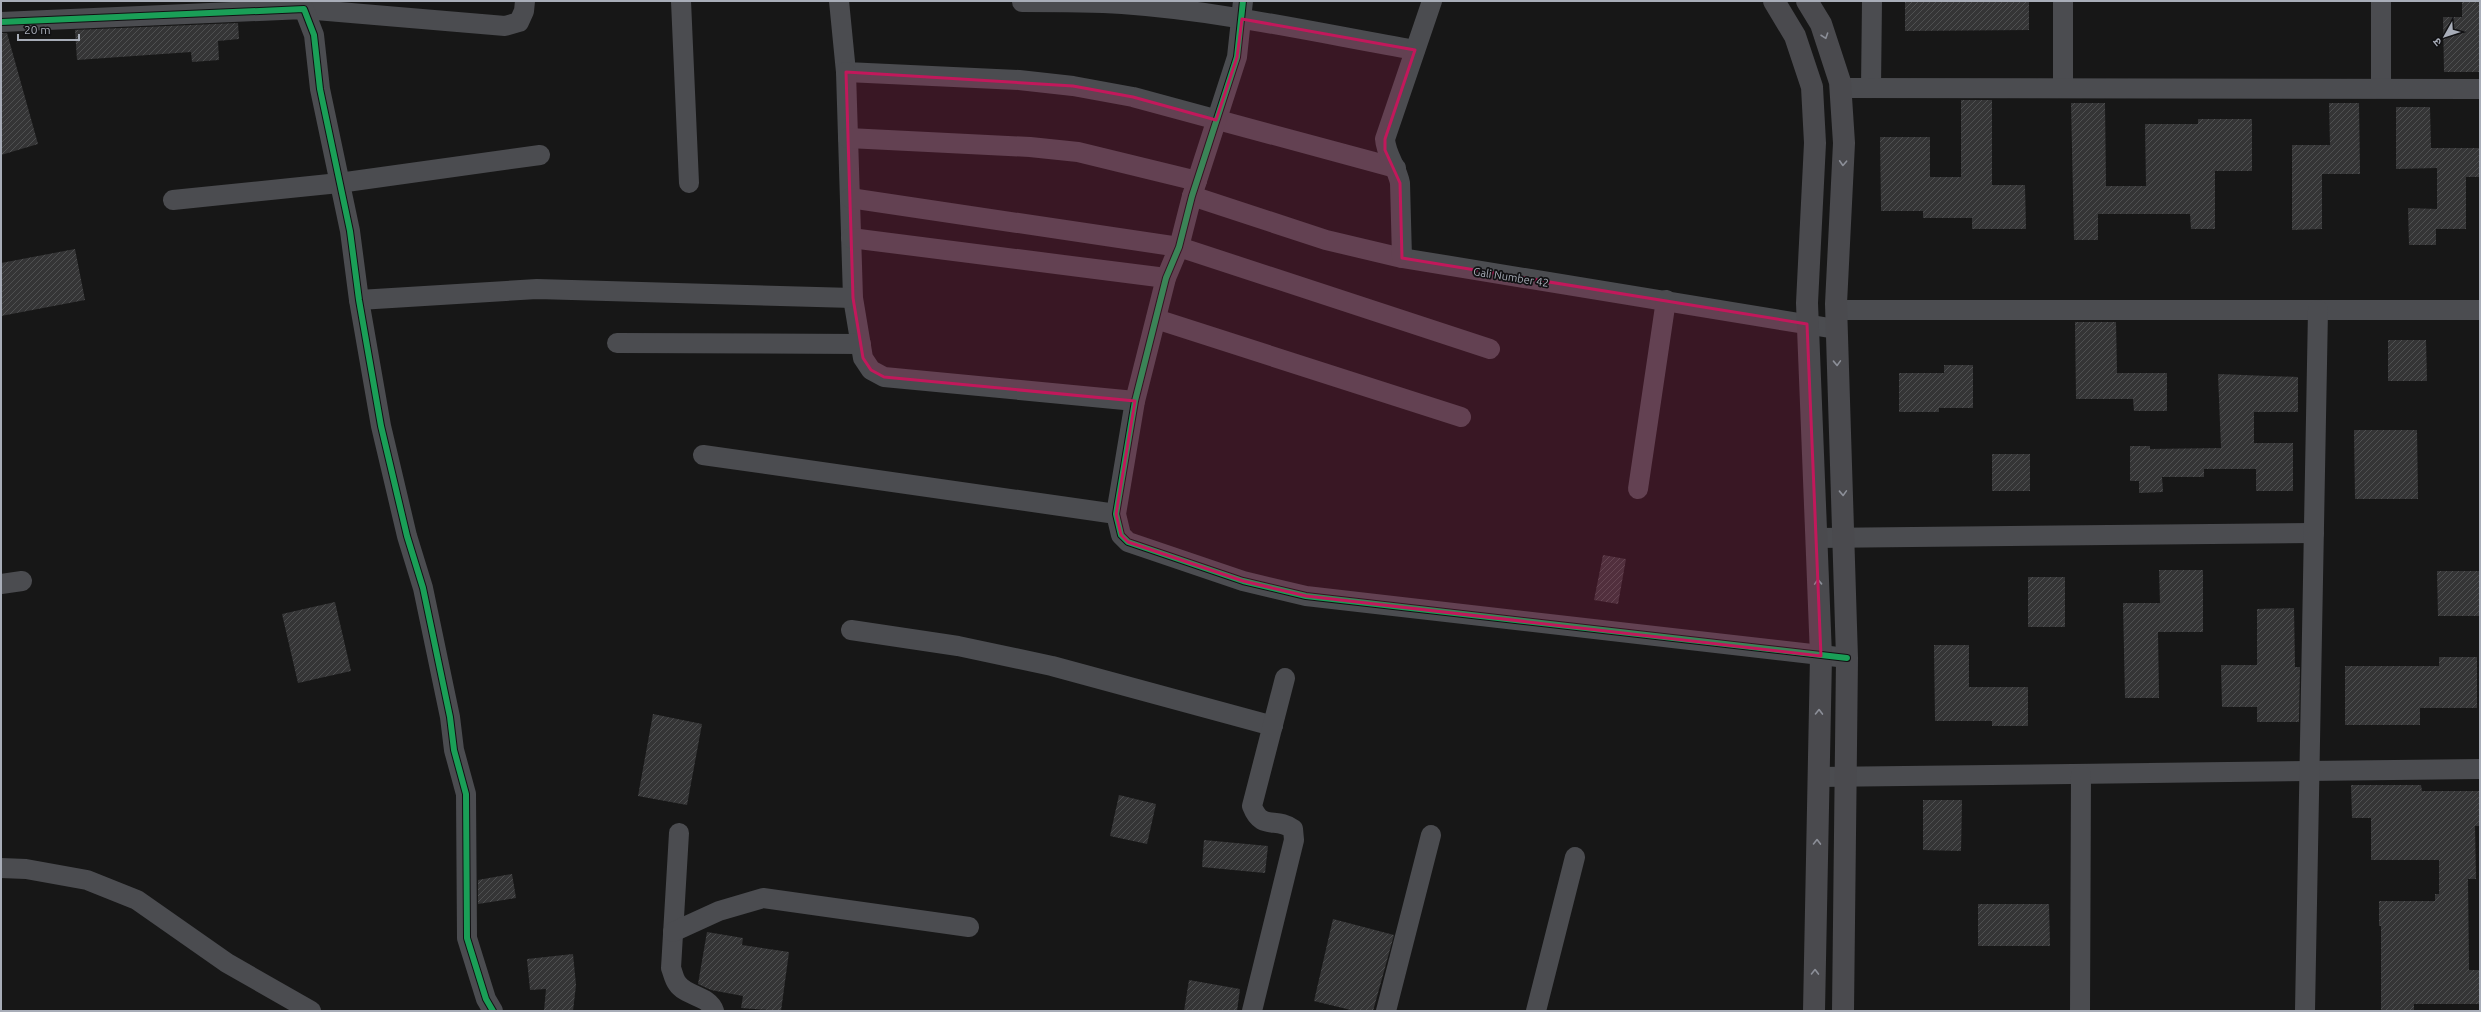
<svg xmlns="http://www.w3.org/2000/svg" width="2481" height="1012" font-family="Ubuntu,'Noto Sans Devanagari',sans-serif">
  <style>
    .building { fill: url(#building-hatch) }
    .lines { fill: none; stroke-linecap: round; stroke-linejoin: round }
    .street { stroke: #4b4c50; stroke-width: 20 }
    .secondary { stroke: #4a4a4e; stroke-width: 22 }
    .cycleway-casing { stroke: #111113; stroke-width: 8 }
    .cycleway { stroke: #1a9f57; stroke-width: 6 }
    .oneway { stroke: #8c8f98 }
    .marked { fill: #c2185b; fill-opacity: 0.2; stroke: #c2185b; stroke-width: 3; stroke-linejoin: round }
    .labels { text-anchor: middle; dominant-baseline: central; stroke-width: 3.5; stroke-linejoin: round; paint-order: stroke }
    .street-label { font-size: 11px; fill: #a8adb8; stroke: #111113 }
  </style>
  <defs>
    <pattern id="building-hatch" width="6" height="6" patternUnits="userSpaceOnUse"><rect width="6" height="6" fill="#353536"/><path d="M-1 1l2-2M0 6l6-6M5 7l2-2" fill="none" stroke="#4f5051"/></pattern>
  </defs>
  <rect width="100%" height="100%" fill="#171717"/>
  <!-- building -->
  <g class="building">
    <polygon points="1905,1 2029,1 2029,30 1905,31"/>
    <polygon points="2462,1 2479,1 2480,72 2444,72 2443,17 2462,17"/>
    <polygon points="238,23 239,39 218,41 219,60 192,62 191,52 77,60 75,30"/>
    <polygon points="1,33 7,33 38,144 1,155"/>
    <polygon points="1961,100 1992,100 1992,185 2025,185 2026,229 1972,229 1972,218 1923,218 1923,211 1881,211 1880,137 1930,137 1930,177 1961,177"/>
    <polygon points="2071,103 2105,103 2106,186 2146,186 2145,124 2198,124 2198,119 2252,119 2252,171 2215,171 2215,229 2191,229 2190,214 2098,214 2098,240 2074,240"/>
    <polygon points="2329,103 2359,103 2360,174 2322,174 2322,229 2292,230 2292,145 2330,145"/>
    <polygon points="2396,107 2430,107 2431,148 2480,148 2480,177 2466,177 2466,229 2436,229 2436,245 2409,245 2408,208 2437,209 2437,168 2396,169"/>
    <polygon points="75,249 85,300 1,316 1,263"/>
    <polygon points="2075,322 2116,322 2117,373 2167,373 2167,411 2134,411 2133,399 2076,399"/>
    <polygon points="2388,340 2426,340 2427,381 2388,381"/>
    <polygon points="1944,365 1973,365 1973,408 1939,408 1939,412 1899,412 1899,373 1944,373"/>
    <polygon points="2218,374 2298,377 2298,412 2254,412 2254,443 2293,443 2293,491 2256,491 2256,469 2204,469 2204,477 2162,477 2163,492 2139,493 2139,481 2130,481 2130,446 2150,446 2150,449 2221,448"/>
    <polygon points="2354,430 2417,430 2418,499 2355,499"/>
    <rect x="1992" y="454" width="38" height="37"/>
    <polygon points="1603,555 1626,559 1618,604 1594,600"/>
    <polygon points="2159,570 2203,570 2203,632 2158,632 2159,698 2125,698 2123,603 2160,603"/>
    <polygon points="2437,571 2480,571 2480,616 2438,616"/>
    <rect x="2028" y="577" width="37" height="50"/>
    <polygon points="335,602 351,671 298,683 282,614"/>
    <polygon points="2294,608 2295,667 2300,667 2299,722 2257,722 2257,707 2222,707 2221,665 2257,665 2257,609"/>
    <polygon points="1934,645 1969,645 1969,687 2028,687 2028,726 1992,726 1992,721 1935,721"/>
    <polygon points="2439,657 2477,657 2477,708 2420,708 2420,725 2345,725 2345,666 2439,666"/>
    <polygon points="653,714 702,724 687,805 638,796"/>
    <polygon points="2351,785 2421,785 2422,791 2480,791 2480,826 2475,826 2476,879 2468,879 2469,970 2480,970 2480,1004 2414,1004 2414,1011 2381,1011 2381,926 2379,926 2379,901 2435,901 2435,894 2439,894 2439,860 2371,860 2371,818 2352,818"/>
    <polygon points="1119,795 1156,804 1147,844 1110,836"/>
    <polygon points="1923,800 1962,800 1961,851 1923,850"/>
    <polygon points="1204,840 1268,846 1265,873 1202,867"/>
    <polygon points="512,874 516,898 478,904 478,880"/>
    <polygon points="1978,904 2049,904 2050,946 1978,946"/>
    <polygon points="1333,919 1394,935 1373,1011 1355,1011 1314,1001"/>
    <polygon points="707,932 743,938 742,945 789,952 781,1011 741,1008 743,996 711,990 698,984"/>
    <polygon points="573,954 576,985 573,1011 544,1011 546,989 530,990 527,959"/>
    <polygon points="1189,980 1240,989 1237,1011 1184,1011"/>
  </g>
  <g class="lines">
    <!-- street -->
    <g class="street">
      <polyline points="681,1 689,183"/>
      <polyline points="839,1 846,72 1019,80 1073,86 1133,97 1396,168"/>
      <polyline points="1243,1 1237,57 1192,196 1179,247 1166,278 1135,401 1116,514 1121,535 1128,542 1243,581 1306,596 1847,658"/>
      <polyline points="2063,1 2063,87"/>
      <path d="M1022,2C1056,2 1089,2 1122,4C1221,11 1318,33 1415,50"/>
      <polyline points="304,9 505,26 519,22 524,11 525,1"/>
      <polyline points="1,22 304,9 314,35 320,89 350,231 359,300 381,426 407,536 423,588 450,717 454,750 466,794 467,938 486,999 493,1011"/>
      <polyline points="846,72 853,298 863,358 871,370 884,377 1135,401"/>
      <polyline points="1871,87 1872,1"/>
      <polyline points="2381,87 2381,1"/>
      <polyline points="1841,88 2480,89"/>
      <polyline points="848,138 1030,147 1078,152 1197,181"/>
      <polyline points="1192,196 1326,240 1402,258 1836,329"/>
      <polyline points="850,198 1179,247 1490,349"/>
      <polyline points="173,200 339,183 540,155"/>
      <polyline points="851,238 1166,278"/>
      <path d="M1402,258L1400,183C1397,167 1386,155 1385,139L1432,1"/>
      <polyline points="359,300 537,289 853,298"/>
      <polyline points="1836,310 2480,310"/>
      <polyline points="1156,319 1461,417"/>
      <polyline points="617,343 861,344"/>
      <polyline points="703,455 1116,514"/>
      <polyline points="1638,489 1666,300"/>
      <polyline points="1816,538 2314,533"/>
      <polyline points="1,584 22,581"/>
      <polyline points="851,630 958,646 1052,666 1273,726"/>
      <polyline points="1818,777 2480,769"/>
      <path d="M679,833L671,968C673,973 674,979 677,983C686,997 709,995 714,1011"/>
      <polyline points="1,868 26,869 87,880 137,900 227,963 311,1011"/>
      <polyline points="673,932 719,911 763,898 969,927"/>
      <path d="M1252,1011L1294,840L1293,829C1276,816 1262,832 1252,806L1285,678"/>
      <polyline points="1386,1011 1431,835"/>
      <polyline points="1536,1011 1575,857"/>
      <polyline points="2080,1011 2081,775"/>
      <polyline points="2305,1011 2318,310"/>
    </g>
    <!-- secondary -->
    <g class="secondary">
      <polyline points="1774,1 1795,36 1812,87 1815,143 1807,303 1821,656 1814,1011"/>
      <polyline points="1807,1 1821,24 1840,82 1844,143 1836,304 1847,658 1843,1011"/>
    </g>
    <!-- cycleway casing -->
    <g class="cycleway-casing">
      <g id="cycleway">
        <polyline points="1243,1 1237,57 1192,196 1179,247 1166,278 1135,401 1116,514 1121,535 1128,542 1243,581 1306,596 1847,658"/>
        <polyline points="1,22 304,9 314,35 320,89 350,231 359,300 381,426 407,536 423,588 450,717 454,750 466,794 467,938 486,999 493,1011"/>
      </g>
    </g>
    <!-- cycleway -->
    <use href="#cycleway" class="cycleway"/>
  </g>
  <!-- one-way arrows -->
  <defs><path id="oneway-chevron" d="M-2-3.5L2.5 0L-2 3.5" fill="none" stroke-width="1.6" stroke-linecap="round" stroke-linejoin="round"/></defs>
  <g class="oneway">
    <use href="#oneway-chevron" transform="translate(1825 36) rotate(71)"/>
    <use href="#oneway-chevron" transform="translate(1843 163) rotate(93)"/>
    <use href="#oneway-chevron" transform="translate(1837 363) rotate(88)"/>
    <use href="#oneway-chevron" transform="translate(1843 493) rotate(88)"/>
    <use href="#oneway-chevron" transform="translate(1818 582) rotate(-92)"/>
    <use href="#oneway-chevron" transform="translate(1819 712) rotate(-89)"/>
    <use href="#oneway-chevron" transform="translate(1817 842) rotate(-89)"/>
    <use href="#oneway-chevron" transform="translate(1815 972) rotate(-89)"/>
  </g>
  <!-- marked area -->
  <path class="marked" d="M1242,19L1415,50L1385,139V150L1400,183L1402,258L1807,324L1821,656L1306,596L1243,581L1128,542L1121,535L1116,514L1135,401L884,377L871,370L863,358L853,298L846,72L1073,86L1133,97L1216,120L1237,57Z"/>
  <g class="labels">
    <!-- street labels -->
    <g class="street-label">
      <text transform="translate(1511 277) rotate(9)">Gali Number 42</text>
    </g>
  </g>
  <!-- border -->
  <rect width="2481" height="1012" fill="none" stroke="#a8adb8" stroke-width="4"/>
  <!-- north arrow -->
  <g transform="translate(2445 36) rotate(231)" stroke="#111113" stroke-width="3" paint-order="stroke">
  <path d="M0-3L7 15L0 10L-7 15Z" fill="#a8adb8"/>
  <text y="-6" font-size="11" font-weight="bold" text-anchor="middle" fill="#a8adb8">उ</text>
  </g>
  <!-- scale -->
  <path d="M18 34v6h61v-6" fill="none" stroke="#a8adb8" stroke-width="2"/>
  <text x="24" y="34" font-size="12" fill="#a8adb8" stroke="#111113" stroke-width="3" paint-order="stroke">20 m</text>
</svg>
